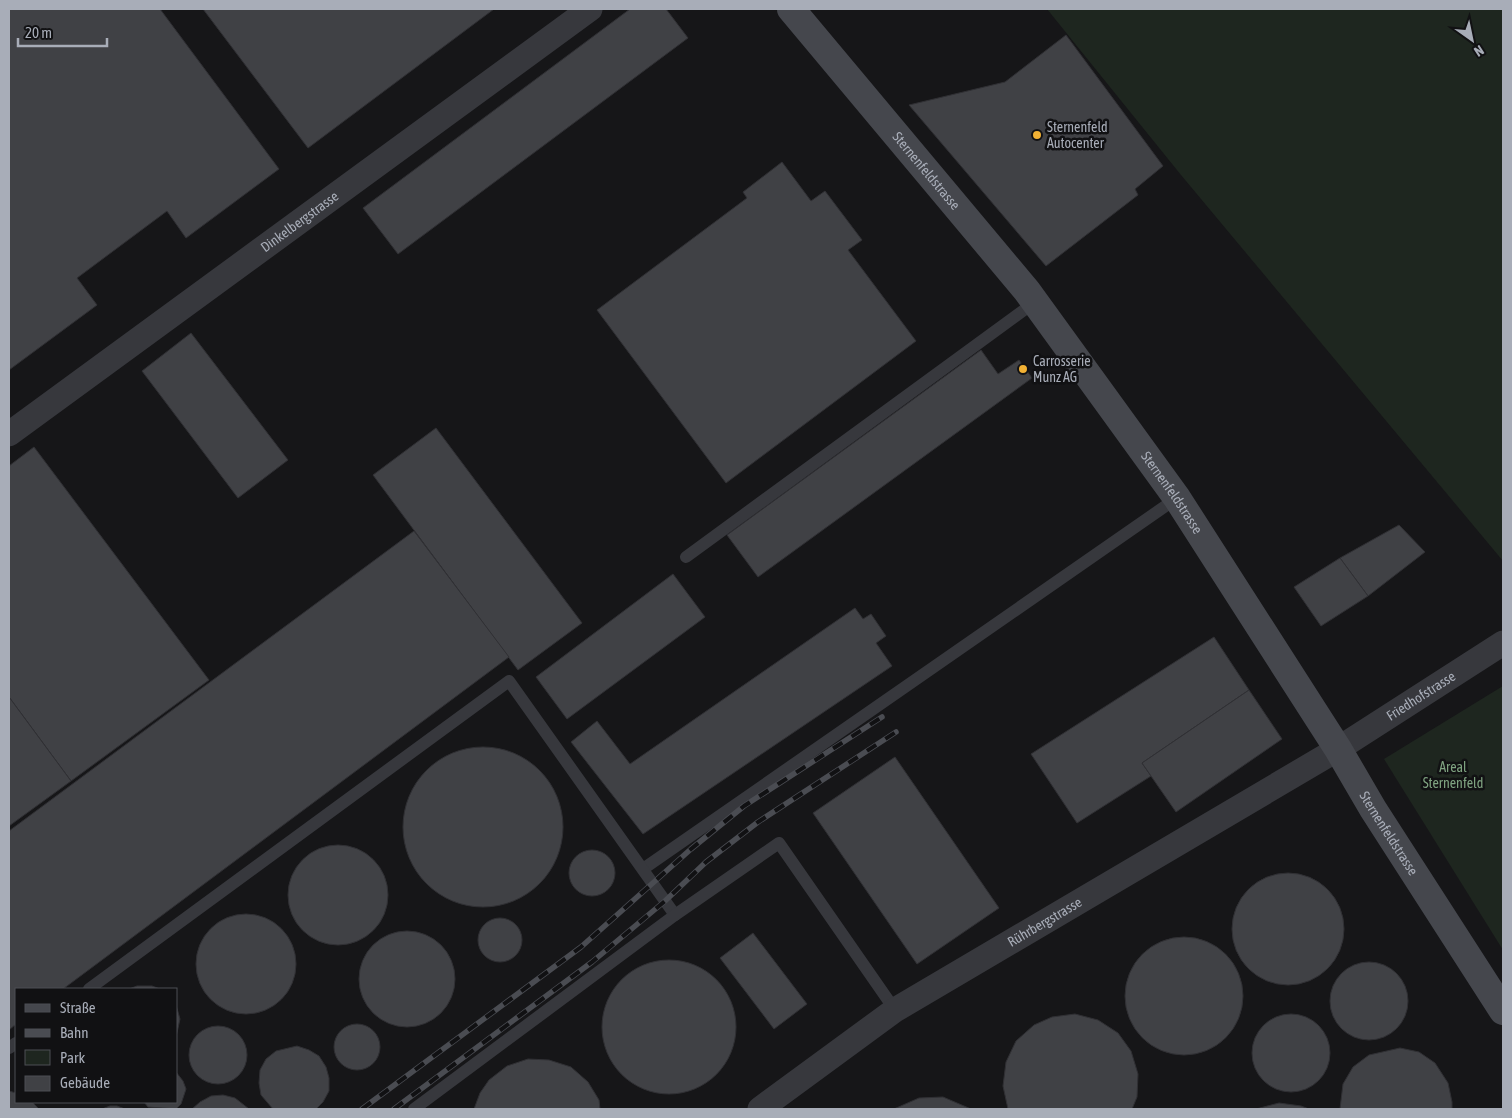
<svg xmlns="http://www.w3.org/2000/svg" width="1512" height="1118" font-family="'Asap Condensed',sans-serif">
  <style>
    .green { fill: #1e261f }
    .building { fill: #404145; stroke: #303034 }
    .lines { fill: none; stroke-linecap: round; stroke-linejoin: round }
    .lane { stroke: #37383d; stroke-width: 12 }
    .street { stroke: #37383d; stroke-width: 25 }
    .secondary { stroke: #45474d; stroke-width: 28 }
    .rail-casing { stroke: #4a4c52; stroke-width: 5.5 }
    .rail { stroke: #111113; stroke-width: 4; stroke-dasharray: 11; stroke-linecap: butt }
    .poi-dot { fill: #f2b134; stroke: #111113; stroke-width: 2 }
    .labels { text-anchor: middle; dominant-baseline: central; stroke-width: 5; stroke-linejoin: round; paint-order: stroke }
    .poi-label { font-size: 14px; fill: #a8adb8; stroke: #111113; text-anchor: start }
    .street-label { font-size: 14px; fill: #a8adb8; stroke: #111113 }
    .park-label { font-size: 14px; fill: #7fa381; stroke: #111113 }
  </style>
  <rect width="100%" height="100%" fill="#161618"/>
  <!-- green -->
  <g class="green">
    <polygon points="1047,9 1503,9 1503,561 1181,175"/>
    <polygon points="1503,686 1503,950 1384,759"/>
  </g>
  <!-- building -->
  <g class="building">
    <polygon points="9,9 160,9 279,169 186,238 167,211 77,278 97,305 9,370"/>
    <polygon points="203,9 494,9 308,148"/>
    <polygon points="630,9 666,9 688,38 398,254 363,208"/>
    <polygon points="1066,35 1163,166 1135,189 1138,195 1046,266 909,105 1005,82"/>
    <polygon points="782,162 811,201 825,191 862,240 848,250 916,341 726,483 597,310 747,198 743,192"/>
    <polygon points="191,333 288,460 238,498 142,371"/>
    <polygon points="981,350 998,374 1019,360 1032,378 758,577 727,535"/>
    <polygon points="436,428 582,623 518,670 373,475"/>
    <polygon points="34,447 209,680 71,781 9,697 9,466"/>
    <polygon points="1399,525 1425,552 1368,596 1340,558"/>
    <polygon points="414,531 509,657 63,989 16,989 16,1024 9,1030 9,831"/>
    <polygon points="1340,558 1368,596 1321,626 1294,587"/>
    <polygon points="673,574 705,617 567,719 536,677"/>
    <polygon points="855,608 863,619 871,614 886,636 876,643 892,666 643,834 571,742 597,721 630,764"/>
    <polygon points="1214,637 1249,690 1142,763 1151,776 1077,823 1031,754"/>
    <polygon points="1249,690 1282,739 1176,812 1142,763"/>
    <polygon points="9,697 71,781 9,826"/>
    <circle cx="483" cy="827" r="80"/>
    <polygon points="895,757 999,908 917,964 813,813"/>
    <circle cx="338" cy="895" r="50"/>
    <circle cx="592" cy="873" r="23"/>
    <circle cx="1288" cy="929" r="56"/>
    <circle cx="246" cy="964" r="50"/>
    <circle cx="500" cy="940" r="22"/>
    <circle cx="407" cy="979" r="48"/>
    <polygon points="753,933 807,1004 774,1029 720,958"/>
    <circle cx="1184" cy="996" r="59"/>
    <circle cx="669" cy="1027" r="67"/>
    <circle cx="1369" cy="1001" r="39"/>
    <polygon points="137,986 152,986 160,989 129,989"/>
    <polygon points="176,1005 180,1019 176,1037"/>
    <circle cx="1291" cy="1053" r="39"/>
    <polygon points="1075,1014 1098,1020 1118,1033 1131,1051 1138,1074 1137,1097 1132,1109 1008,1109 1003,1086 1006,1062 1016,1041 1034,1025 1052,1017"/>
    <circle cx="357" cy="1047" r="23"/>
    <circle cx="218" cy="1055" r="29"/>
    <polygon points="297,1046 309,1050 319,1056 326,1067 329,1078 329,1091 323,1102 316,1109 273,1109 261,1095 259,1083 260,1070 266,1059 276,1051"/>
    <polygon points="1400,1048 1419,1052 1435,1063 1448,1083 1452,1102 1452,1109 1340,1109 1343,1084 1353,1067 1369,1055"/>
    <polygon points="528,1059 549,1060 571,1067 588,1082 599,1100 600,1109 474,1109 480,1093 489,1080 507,1066"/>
    <polygon points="176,1072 183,1081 186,1089 181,1104 176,1109 148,1107 144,1102 176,1102"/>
    <polygon points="9,1091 16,1093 16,1102 32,1102 39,1109 9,1109"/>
    <polygon points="223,1095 235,1098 249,1109 192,1109 200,1102 211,1096"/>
    <polygon points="943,1097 971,1109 894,1109 919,1098"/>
    <polygon points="1279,1103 1301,1106 1309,1109 1256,1109"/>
    <polygon points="110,1106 117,1106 125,1109 102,1109"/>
  </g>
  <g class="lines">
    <!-- lane -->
    <g class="lane">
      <polyline points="686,557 1035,302"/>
      <polyline points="643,869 1177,498"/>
      <polyline points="89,989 509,681 675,915"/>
      <polyline points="9,1048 16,1043"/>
      <polyline points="414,1109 675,915 779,843 895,1010"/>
    </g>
    <!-- street -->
    <g class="street">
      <path id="s1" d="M9,434L590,9"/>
      <path id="s2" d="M760,1109L895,1010L1338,749L1503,643"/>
    </g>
    <!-- secondary -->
    <path class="secondary" id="s3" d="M791,9L1027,291L1177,498L1338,749L1373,809L1503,1011"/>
    <!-- rail casing -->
    <g class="rail-casing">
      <g id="rail">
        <polyline points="362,1109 581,947 691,849 744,806 882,717"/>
        <polyline points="394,1109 592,962 665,901 706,862 758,822 896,732"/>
      </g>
    </g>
    <!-- rail -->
    <use href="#rail" class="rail"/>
  </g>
  <!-- markers -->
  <g class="poi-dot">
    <circle cx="1037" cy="135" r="5"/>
    <circle cx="1023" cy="369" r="5"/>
  </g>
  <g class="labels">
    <!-- poi labels -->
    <g class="poi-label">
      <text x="1047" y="127">Sternenfeld<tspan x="1047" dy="16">Autocenter</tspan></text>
      <text x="1033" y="361">Carrosserie<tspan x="1033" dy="16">Munz AG</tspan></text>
    </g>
    <!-- street labels -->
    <g class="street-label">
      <text stroke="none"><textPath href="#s3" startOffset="211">Sternenfeldstrasse</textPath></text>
      <text stroke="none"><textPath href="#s1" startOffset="360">Dinkelbergstrasse</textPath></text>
      <text stroke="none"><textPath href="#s3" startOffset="616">Sternenfeldstrasse</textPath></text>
      <text stroke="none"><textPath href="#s2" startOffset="780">Friedhofstrasse</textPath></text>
      <text stroke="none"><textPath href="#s3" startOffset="1020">Sternenfeldstrasse</textPath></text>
      <text stroke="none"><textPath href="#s2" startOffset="341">Rührbergstrasse</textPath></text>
    </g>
    <!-- park labels -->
    <g class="park-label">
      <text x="1453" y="767">Areal<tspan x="1453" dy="16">Sternenfeld</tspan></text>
    </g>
  </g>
  <!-- border -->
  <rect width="1512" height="1118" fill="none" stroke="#a8adb8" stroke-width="20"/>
  <!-- legend -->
  <rect x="15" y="988" width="162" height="115" fill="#111113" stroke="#4d4f55"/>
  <rect x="25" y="1004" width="25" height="8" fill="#45474d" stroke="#4d4f55"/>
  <text x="60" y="1013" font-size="15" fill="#a8adb8">Straße</text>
  <rect x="25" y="1029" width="25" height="8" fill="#4a4c52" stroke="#4d4f55"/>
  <text x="60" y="1038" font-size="15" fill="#a8adb8">Bahn</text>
  <rect x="25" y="1050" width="25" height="15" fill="#1e261f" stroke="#4d4f55"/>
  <text x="60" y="1063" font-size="15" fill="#a8adb8">Park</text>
  <rect x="25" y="1076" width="25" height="15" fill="#404145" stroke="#4d4f55"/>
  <text x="60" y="1088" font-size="15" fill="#a8adb8">Gebäude</text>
  <!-- north arrow -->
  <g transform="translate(1472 40) rotate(147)" stroke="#111113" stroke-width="4" paint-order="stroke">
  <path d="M0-4L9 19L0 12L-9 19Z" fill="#a8adb8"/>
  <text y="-8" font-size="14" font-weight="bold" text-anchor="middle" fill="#a8adb8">N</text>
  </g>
  <!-- scale -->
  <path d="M18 38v8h89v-8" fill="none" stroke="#a8adb8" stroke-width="2.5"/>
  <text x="25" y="38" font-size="15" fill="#a8adb8" stroke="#111113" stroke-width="4" paint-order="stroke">20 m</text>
</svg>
